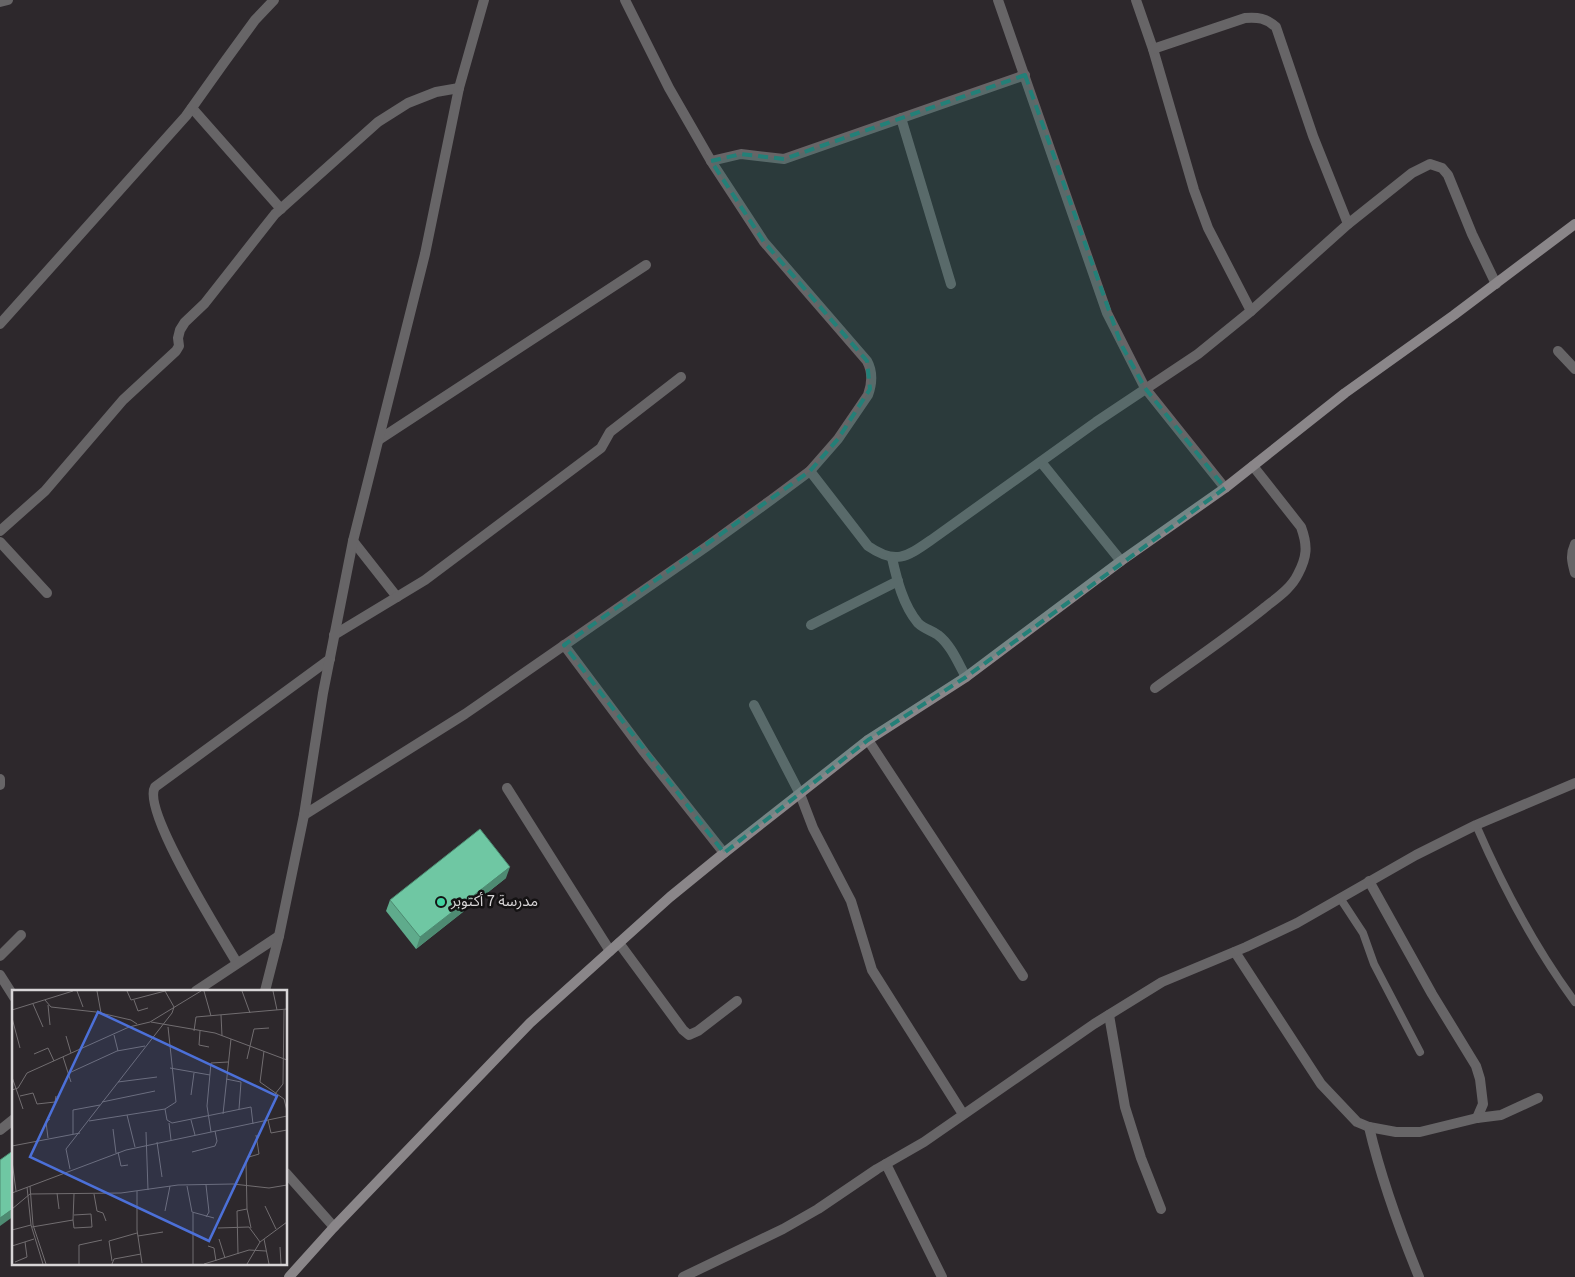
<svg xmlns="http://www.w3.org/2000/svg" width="1575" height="1277" font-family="Overpass,'Noto Sans Arabic',sans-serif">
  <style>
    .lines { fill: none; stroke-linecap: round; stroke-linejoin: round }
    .lane { stroke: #676567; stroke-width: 8 }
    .street { stroke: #676567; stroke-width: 10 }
    .secondary { stroke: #8a8689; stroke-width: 10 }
    .wall { fill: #5fab8c }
    .shaded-wall { fill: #4e8b72 }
    .building { fill: #6fc7a3; stroke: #4e8b72 }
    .marked { fill: #238078; fill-opacity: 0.2; stroke: #238078; stroke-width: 4; stroke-dasharray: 10 6; stroke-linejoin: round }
    .poi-dot { fill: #41d4a1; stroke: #141213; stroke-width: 2 }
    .labels { text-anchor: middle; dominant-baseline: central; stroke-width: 5; stroke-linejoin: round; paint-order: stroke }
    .poi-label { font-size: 15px; fill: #d8d5d7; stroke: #141213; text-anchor: start }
    .inset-road { fill: none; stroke: #716d70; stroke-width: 1 }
    .view { fill: #4c70d8; fill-opacity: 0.15; stroke: #4c70d8; stroke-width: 2.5 }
    .inset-edge { fill: none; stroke: #d8d5d7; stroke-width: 2.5 }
  </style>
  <rect width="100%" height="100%" fill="#2d282c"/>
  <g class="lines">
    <!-- lane -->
    <g class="lane">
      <path d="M1476,825C1503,887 1535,948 1575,1002"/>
      <polyline points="1340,898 1363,933 1374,964 1420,1052"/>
    </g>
    <!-- street -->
    <g class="street">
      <polyline points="998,0 1107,313 1145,388 1225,488"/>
      <polyline points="1136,0 1153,49 1194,190 1208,228 1251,311"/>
      <polyline points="0,2 8,0"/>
      <path d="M1153,49L1245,18C1258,17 1266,18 1276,27L1313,136L1348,224"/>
      <polyline points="192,108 281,209"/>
      <polyline points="901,118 951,284"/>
      <polyline points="711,161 741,154 784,159 1025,75"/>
      <polyline points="0,324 186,116 223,64 255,20 274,0"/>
      <polyline points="1558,351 1575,369"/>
      <polyline points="380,439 646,265"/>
      <polyline points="1041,462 1121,561"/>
      <path d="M810,471L868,546C897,566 908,556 934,538L1096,422L1198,354L1251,311L1348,224L1412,173L1430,164L1442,168L1448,175L1472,234L1496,284"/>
      <polyline points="0,531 45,491 123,400 176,351 179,346 178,338 180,330 185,322 205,303 275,214 378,122 408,103 436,92 459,88"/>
      <polyline points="353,541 397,597"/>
      <polyline points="0,542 47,593"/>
      <path d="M1575,544C1570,555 1572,562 1575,573"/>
      <path d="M892,558C897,580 903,605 918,623C924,629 931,630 938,635C951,645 958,663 966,677"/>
      <polyline points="811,625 898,581"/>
      <polyline points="334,635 425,580 601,448 610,432 681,377"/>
      <polyline points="564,645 644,752 724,853"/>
      <path d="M1155,688C1191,662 1228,637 1263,609C1275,599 1291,589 1298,574C1307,557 1308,546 1301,527L1253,466"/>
      <polyline points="754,705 800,794 813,828 851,901 872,970 963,1114"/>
      <polyline points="868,740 1023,976"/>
      <polyline points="0,779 0,785"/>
      <polyline points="507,788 610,951"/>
      <path d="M304,815L465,714L706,547L771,500L810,471L838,439L868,395C872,384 873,372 867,361L764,242L711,161L669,88L625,0"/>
      <polyline points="1369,881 1432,994 1476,1066 1480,1079 1483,1104 1477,1118"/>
      <polyline points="619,943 683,1030 689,1035 698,1031 737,1001"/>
      <polyline points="1235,952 1321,1084 1357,1122 1369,1127 1396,1132 1420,1132 1477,1118 1501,1115 1538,1098"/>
      <polyline points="0,956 21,935"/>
      <path d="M237,963C222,937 141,810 155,787L330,659"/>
      <polyline points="0,975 14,997"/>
      <polyline points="196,991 279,936"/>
      <polyline points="265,991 279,936 304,815 323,693 353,541 425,254 459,88 484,0"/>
      <polyline points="1109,1015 1125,1107 1141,1158 1161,1209"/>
      <path d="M1369,1127C1381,1178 1399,1228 1419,1277"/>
      <polyline points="0,1130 14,1119"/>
      <polyline points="886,1164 942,1277"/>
      <polyline points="286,1173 334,1227"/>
      <polyline points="683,1277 783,1229 818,1209 877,1169 924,1142 1094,1024 1162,982 1246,947 1297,923 1416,855 1476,825 1575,783"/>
    </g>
    <!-- secondary -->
    <polyline class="secondary" points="289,1277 334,1227 530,1023 670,897 724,853 868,740 966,677 1121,561 1225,488 1345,393 1454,315 1575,224"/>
  </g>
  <!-- wall -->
  <polygon class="wall" points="506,878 416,949 386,911 390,900"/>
  <!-- shaded-wall -->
  <g class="shaded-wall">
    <polygon points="510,867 506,878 416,949 420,937"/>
    <polygon points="14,1208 14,1216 0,1226 0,1218"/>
  </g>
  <!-- building -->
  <g class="building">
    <polygon points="480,829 510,867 420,937 390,900"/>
    <polygon points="14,1150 14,1208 0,1218 0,1160"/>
  </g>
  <!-- marked area -->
  <path class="marked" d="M1025,75L1121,344L1145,388L1225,488L966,677L868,740L724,853L564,645L810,471L838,439L870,389L867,361L764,242L711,161L741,154L784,159Z"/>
  <!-- markers -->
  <circle class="poi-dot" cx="441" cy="902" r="5"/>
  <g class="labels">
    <!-- poi labels -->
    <g class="poi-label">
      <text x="451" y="902">مدرسة 7 أكتوبر</text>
    </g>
  </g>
  <!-- overview -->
  <g transform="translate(12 990)">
    <rect width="275" height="275" fill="#2d282c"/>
    <path class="inset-road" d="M65,1L71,17M85,1L89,23M115,1L119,10L153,1M192,1L199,26M230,1L238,23M261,1L265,20M33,10L39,17L84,22L119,30L125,34M122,10L126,21L136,18M21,14L31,37M36,15L38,35M0,20L61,1M209,25L210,46M0,28L8,58M139,32L203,43L275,70M182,41L184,27L275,19M188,41L187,55L197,57M102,45L106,61M54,46L59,63M252,61L248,92L272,109L275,121M22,64L36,58L42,71M51,67L59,92M235,69L242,39L257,38M158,78L198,85M57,83L105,61L133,56M0,87L11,119M214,89L229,92L227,119M106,92L145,87M0,100L6,98L15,83L117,37L138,32L189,1M263,104L271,94L272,20M179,105L182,83M8,106L21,103L25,114L43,112L44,106M90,112L143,101M153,119L155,130L160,133L239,117L241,134M211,124L219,49M115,125L123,157M179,130L183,145M256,130L259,143L275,140M77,131L153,119L164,112L156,37M157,133L159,150M101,139L104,163M134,142L136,200M199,142L195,116L199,73L216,72M61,144V120L88,115M36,148L34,132L38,129M145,152L150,187M0,156L68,143M106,162L109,176L116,175M180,162L203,156L205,151L203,141M0,171L4,201M58,179L54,159L160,23L162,17L153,1M18,196L21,235L34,274M175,196L180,222L202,228M15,197L19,235L31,274M125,201V240L130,273M0,203L114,160L275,126M45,203L47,219M82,204L85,221L91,223L94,231M253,216L264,239M0,219L18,204L109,203L166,195L221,194L257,198L275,195M235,219L239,238M153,221L158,196M194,227L197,222L194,195M61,230L62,238L80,237L79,224L62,225M20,237L61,230L62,204M206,238L237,237L248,252M0,240L19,235M126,246L151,242M207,249L213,268M252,249L257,274M0,256L22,249M196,256L202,258L204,271M268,257L269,274M226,264L225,221L235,219L234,172L237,167L247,164L244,145M100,271L97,251L125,243M3,272L15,267L13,252M67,274V255L90,250M100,274L102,269L129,264M181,274V223M192,274L237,260L254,261M235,274L248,252L275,232"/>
    <path class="view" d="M86,22L265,106L197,251L18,167Z"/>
    <rect width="275" height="275" class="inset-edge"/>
  </g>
</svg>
